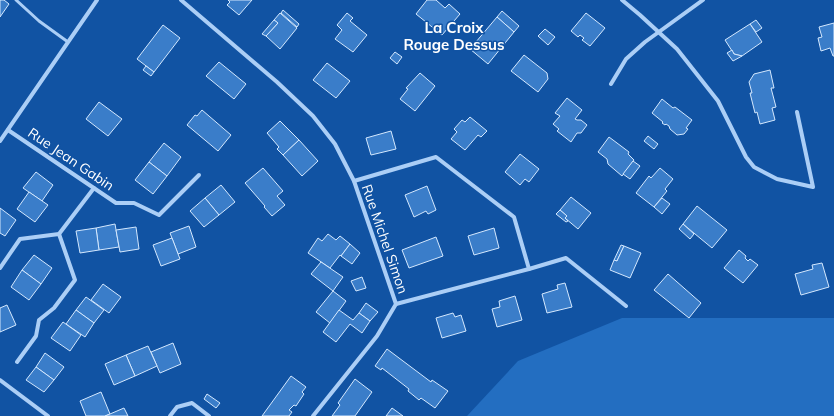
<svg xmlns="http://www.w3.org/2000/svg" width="834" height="416" font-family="Mulish,sans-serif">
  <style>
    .green { fill: #236ec1 }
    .building { fill: #3a7dc9; stroke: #d4e8fe }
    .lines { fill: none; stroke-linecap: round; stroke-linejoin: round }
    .service { stroke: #abcef6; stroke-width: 3 }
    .minor { stroke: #abcef6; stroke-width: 4 }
    .labels { text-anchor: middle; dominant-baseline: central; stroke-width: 3; stroke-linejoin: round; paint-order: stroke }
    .street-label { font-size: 14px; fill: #fff; stroke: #1153a3 }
    .neighbourhood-label { font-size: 15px; font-weight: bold; fill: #fff; stroke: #1153a3 }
  </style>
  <rect width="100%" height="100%" fill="#1153a3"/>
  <!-- green -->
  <polygon class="green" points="622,318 834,318 834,416 467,416 518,361"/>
  <!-- building -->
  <g class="building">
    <polygon points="0,0 4,0 9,4 0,17"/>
    <polygon points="228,0 252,0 239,15 227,5 230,2"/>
    <polygon points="427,0 436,0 445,8 449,4 460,14 442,35 416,14"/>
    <polygon points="283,10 299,24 297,27 281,13"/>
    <polygon points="502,11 519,26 514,32 497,17"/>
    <polygon points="280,13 297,28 280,49 266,36 278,23 274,20"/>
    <polygon points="347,13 353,18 350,21 367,35 353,52 335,39 342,30 337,25"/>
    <polygon points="586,13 605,28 590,46 582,40 584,38 580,35 578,37 571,31"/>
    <polygon points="497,17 514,32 488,64 470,49"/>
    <polygon points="274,20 278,23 266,36 262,34"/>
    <polygon points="756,20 762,28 756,32 750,24"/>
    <polygon points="834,23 834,56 833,56 830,48 821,51 818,38 822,37 819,27"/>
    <polygon points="750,24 762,42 742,56 734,54 725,40"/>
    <polygon points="163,25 180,38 154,72 137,59"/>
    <polygon points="545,29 555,37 548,45 538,36"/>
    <polygon points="732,50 734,54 742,56 733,61 727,53"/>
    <polygon points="395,52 402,57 397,64 390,58"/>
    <polygon points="524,55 547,73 548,79 538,92 511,71"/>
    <polygon points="219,62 246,84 234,99 206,76"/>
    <polygon points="327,63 350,81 336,98 313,80"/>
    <polygon points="146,66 154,72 151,76 143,70"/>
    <polygon points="770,70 774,88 771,88 776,107 772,108 775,120 760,124 757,112 755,113 750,93 752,93 749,82 754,74"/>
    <polygon points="420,73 435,86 415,111 400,99 408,89 406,88"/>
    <polygon points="567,98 582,110 575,119 577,120 581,120 587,125 581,133 577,133 571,142 557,131 559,129 553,124 560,116 555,113"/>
    <polygon points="662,99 673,108 675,107 692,120 686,128 688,129 684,134 677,135 670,129 669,126 666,124 665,125 662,123 663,122 652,113"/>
    <polygon points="99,102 122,119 108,136 86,119"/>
    <polygon points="202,110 231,135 218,151 187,125 195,115 197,116"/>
    <polygon points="470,117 487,131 481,137 478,135 465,150 451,139 457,132 454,129 462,120 465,122"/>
    <polygon points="280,121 299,140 283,155 277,149 279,147 267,133"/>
    <polygon points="391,131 396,149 371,155 366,138"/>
    <polygon points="648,136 658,144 654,149 644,141"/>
    <polygon points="609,137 629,152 628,154 634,160 622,176 608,164 607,159 598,152"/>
    <polygon points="299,140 318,161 302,176 283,155"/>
    <polygon points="164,143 181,157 167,176 149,162"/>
    <polygon points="520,154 539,169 529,182 525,179 520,185 505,172"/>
    <polygon points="633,161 640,166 630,179 623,174"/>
    <polygon points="149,162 167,176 153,194 135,180"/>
    <polygon points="263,168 283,191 277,196 285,205 272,216 264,207 265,206 245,183"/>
    <polygon points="660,168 673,179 665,189 667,191 654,207 636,193 649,176 651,178"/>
    <polygon points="36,172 53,185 42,201 23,188"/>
    <polygon points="221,185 235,202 219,215 205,198"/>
    <polygon points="427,186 436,210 428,214 426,211 414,217 405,195"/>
    <polygon points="29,192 48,205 35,222 17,209"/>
    <polygon points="571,197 591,213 578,229 565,218 567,216 560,210"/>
    <polygon points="205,198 219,215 204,227 190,211"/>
    <polygon points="662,198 670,204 662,214 654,207"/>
    <polygon points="697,206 727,230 712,248 683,224"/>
    <polygon points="0,208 16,220 5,236 0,233"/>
    <polygon points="560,210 567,216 565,218 568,221 566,222 556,214"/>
    <polygon points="115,224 119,247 99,250 96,228"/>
    <polygon points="683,224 694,234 690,239 679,229"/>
    <polygon points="189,226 196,247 178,254 170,233"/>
    <polygon points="136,227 139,249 120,252 116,230"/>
    <polygon points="96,228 99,250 80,253 76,231"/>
    <polygon points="494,228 499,248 474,255 468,236"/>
    <polygon points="328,234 336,240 340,236 350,244 341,256 340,255 330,268 308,253 318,238 322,241"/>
    <polygon points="436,237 443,256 409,268 402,250"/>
    <polygon points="172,238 180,259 161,266 153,245"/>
    <polygon points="350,244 360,253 352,264 341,256"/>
    <polygon points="621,245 624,246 617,261 614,260"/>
    <polygon points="624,246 641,253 630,278 610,270 614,260 617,261"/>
    <polygon points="739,250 746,256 745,258 748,261 750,259 758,265 743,283 724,268"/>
    <polygon points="34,255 52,268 41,284 22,270"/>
    <polygon points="321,262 343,277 333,291 311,274"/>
    <polygon points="822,263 829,287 801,295 795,274 813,269 812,265"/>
    <polygon points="22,270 41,284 29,300 11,287"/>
    <polygon points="668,274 701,303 689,318 654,290"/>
    <polygon points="362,277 366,288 356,291 351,281"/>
    <polygon points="565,283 572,307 547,313 542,294 558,289 557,285"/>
    <polygon points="103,284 121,297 109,313 91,300"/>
    <polygon points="333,291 346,301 330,323 316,312"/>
    <polygon points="515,296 522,320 497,327 492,309 500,307 499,301"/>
    <polygon points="86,297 104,310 94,323 76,310"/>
    <polygon points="366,303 378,312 370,321 359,313"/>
    <polygon points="7,305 16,325 0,332 0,308"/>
    <polygon points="76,310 94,323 85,337 66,324"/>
    <polygon points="339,310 353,320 359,313 370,321 362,333 350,324 336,342 323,332"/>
    <polygon points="453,313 455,317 461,315 466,331 442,338 436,318"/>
    <polygon points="63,322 81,335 70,351 51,338"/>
    <polygon points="173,343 181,364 160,373 151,352"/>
    <polygon points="148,346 157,366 135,376 126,355"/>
    <polygon points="387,349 431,382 432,380 448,391 435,408 421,398 419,400 408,391 409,389 382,368 381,370 375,366"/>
    <polygon points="45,353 64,367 54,380 36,367"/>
    <polygon points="126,355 135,376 114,385 105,364"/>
    <polygon points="36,367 54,380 44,392 26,380"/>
    <polygon points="291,376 306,387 302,392 304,394 296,406 294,405 289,410 292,412 289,416 262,416"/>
    <polygon points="355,379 372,392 355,416 332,416 340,405 338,403"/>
    <polygon points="101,392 110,414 105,416 86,416 80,401"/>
    <polygon points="207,394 220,403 216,408 204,399"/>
    <polygon points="124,408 128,416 105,416 110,414"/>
    <polygon points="392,408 403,416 386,416"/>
  </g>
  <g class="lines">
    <!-- service -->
    <polyline class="service" points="16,0 39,21 68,42"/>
    <!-- minor -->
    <g class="minor">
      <polyline points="181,0 277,82 313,116 335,144 354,181 396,304 529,269 566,258 626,306"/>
      <polyline points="622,0 640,15 677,49 718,101 746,157 754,167 777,179 813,187 797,112"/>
      <polyline points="611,84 626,59 645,42 703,0"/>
      <polyline points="8,130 116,203 134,203 159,215 199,175"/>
      <polyline points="0,141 97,0"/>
      <polyline points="354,181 436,157 514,217 529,269"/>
      <polyline points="0,268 20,239 59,234 94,188"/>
      <polyline points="17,362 36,336 39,320 54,308 75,280 59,234"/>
      <polyline points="0,380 48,416"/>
      <polyline points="170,416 177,407 192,403 209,416"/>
      <polyline points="313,416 377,336 396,304"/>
    </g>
  </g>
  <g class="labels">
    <!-- street labels -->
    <g class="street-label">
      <text transform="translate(71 159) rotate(34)">Rue Jean Gabin</text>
      <text transform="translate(385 239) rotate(71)">Rue Michel Simon</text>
    </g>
    <!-- neighbourhood labels -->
    <g class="neighbourhood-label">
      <text x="454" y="27">La Croix<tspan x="454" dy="17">Rouge Dessus</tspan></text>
    </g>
  </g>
</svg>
